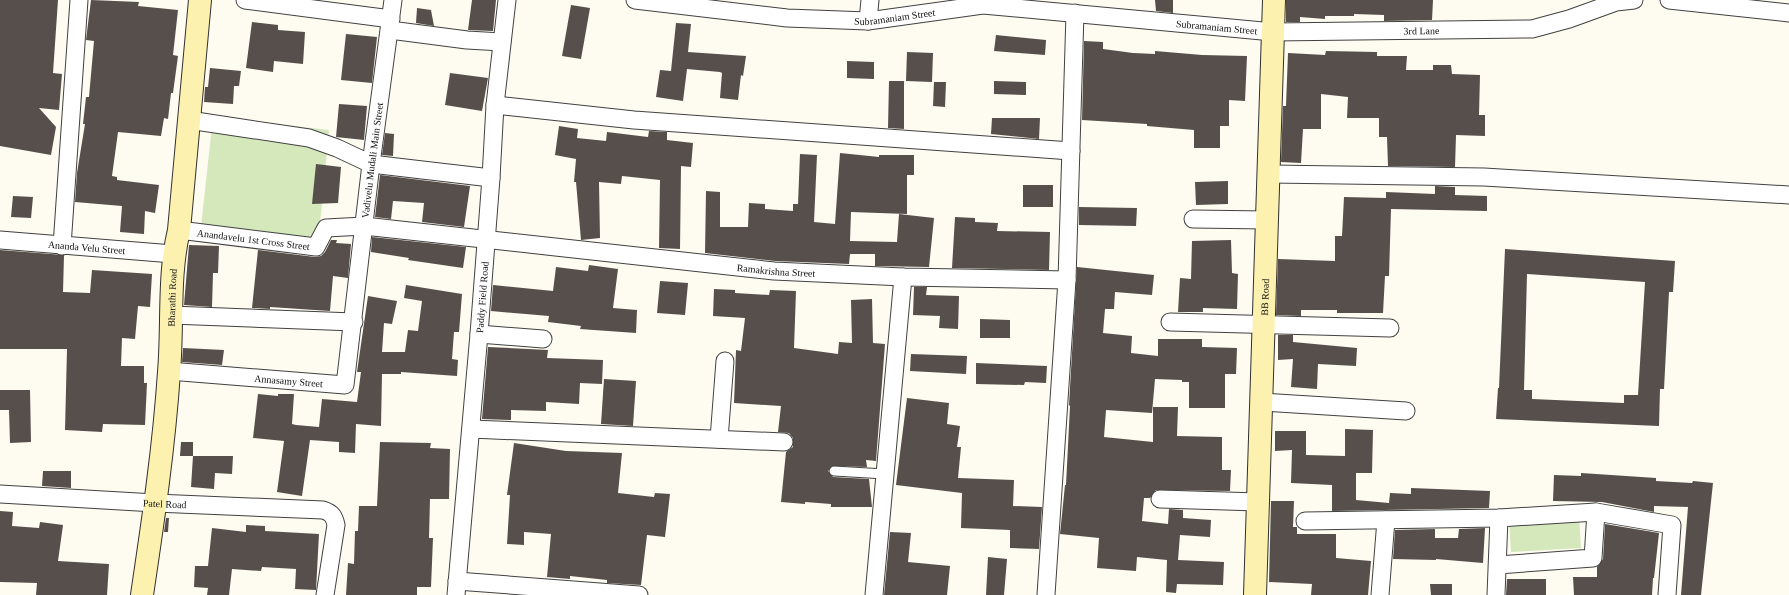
<svg xmlns="http://www.w3.org/2000/svg" width="1789" height="595" font-family="'Times New Roman',serif">
  <style>
    .green { fill: #d4e8bb }
    .building { fill: #574f4b; fill-rule: evenodd }
    .lines { fill: none; stroke-linecap: round; stroke-linejoin: round }
    .lane-casing { stroke: #414141; stroke-width: 11 }
    .street-casing { stroke: #414141; stroke-width: 19 }
    .secondary-casing { stroke: #303030; stroke-width: 24 }
    .lane { stroke: #fff; stroke-width: 9 }
    .street { stroke: #fff; stroke-width: 17 }
    .secondary { stroke: #fcf1ae; stroke-width: 22 }
    .labels { text-anchor: middle; dominant-baseline: central; stroke-width: 4; stroke-linejoin: round; paint-order: stroke }
    .street-label { font-size: 10px; fill: #0e0e0e; stroke: #fff }
  </style>
  <rect width="100%" height="100%" fill="#fefbf0"/>
  <!-- green -->
  <g class="green">
    <polygon points="213,117 329,130 318,245 200,236"/>
    <polygon points="1579,516 1581,548 1511,552 1509,520"/>
  </g>
  <!-- building -->
  <g class="building">
    <polygon points="0,0 58,0 53,73 62,74 59,110 39,108 56,127 51,155 0,146"/>
    <polygon points="91,0 139,2 138,6 178,10 173,55 178,56 173,93 171,93 168,119 164,118 161,136 118,132 112,176 117,177 117,180 159,185 155,213 145,211 144,234 120,232 122,206 75,202 77,173 85,124 83,124 86,97 89,97 94,41 86,40"/>
    <polygon points="472,0 496,0 493,31 468,30"/>
    <polygon points="1155,0 1173,0 1173,13 1156,11"/>
    <polygon points="1286,0 1433,0 1432,20 1384,21 1384,15 1354,14 1354,16 1325,16 1325,19 1300,17 1300,22 1286,22"/>
    <polygon points="571,5 590,8 581,59 562,56"/>
    <polygon points="417,8 431,10 434,26 416,23"/>
    <polygon points="252,22 278,25 278,30 305,32 303,64 274,61 273,72 246,68"/>
    <polygon points="676,23 691,24 688,52 746,56 743,76 741,75 738,100 720,98 722,73 720,72 687,69 683,101 656,97 660,70 671,71"/>
    <polygon points="346,34 377,37 372,83 341,80"/>
    <polygon points="996,35 1046,40 1045,55 994,51"/>
    <polygon points="1084,41 1103,42 1103,49 1133,53 1155,54 1155,51 1202,55 1247,56 1245,101 1229,100 1229,126 1220,126 1220,148 1194,148 1194,130 1147,126 1147,124 1082,120"/>
    <polygon points="1326,51 1377,52 1377,56 1407,56 1406,70 1433,70 1433,65 1451,65 1452,74 1480,75 1479,115 1485,115 1485,136 1456,135 1455,167 1388,166 1387,137 1379,137 1379,118 1347,118 1348,97 1321,94 1321,129 1303,129 1301,163 1281,162 1283,106 1286,106 1288,53 1325,55"/>
    <polygon points="907,52 933,53 932,82 906,81"/>
    <polygon points="847,61 874,62 874,79 847,78"/>
    <polygon points="210,68 241,71 239,86 234,86 233,104 204,102 205,87 208,87"/>
    <polygon points="450,73 488,78 482,111 445,105"/>
    <polygon points="889,81 904,81 904,129 888,128"/>
    <polygon points="994,81 1026,82 1026,95 994,94"/>
    <polygon points="934,82 946,82 945,107 933,106"/>
    <polygon points="339,104 367,106 364,140 336,137"/>
    <polygon points="992,118 1040,118 1039,139 991,134"/>
    <polygon points="559,126 578,129 577,138 606,141 607,132 648,137 649,131 667,132 667,140 693,143 691,167 681,166 680,249 659,248 660,180 622,176 621,184 599,182 600,238 581,240 576,182 574,182 576,159 555,155"/>
    <polygon points="385,133 394,134 393,156 382,155"/>
    <polygon points="840,153 879,157 879,155 914,155 914,175 907,175 907,214 851,212 850,241 897,242 899,214 934,218 929,267 875,266 875,254 850,254 849,264 775,261 705,253 706,191 720,192 720,227 748,227 749,203 765,204 765,209 793,211 793,204 798,204 800,154 817,155 814,222 835,224"/>
    <polygon points="316,164 341,167 338,203 312,204"/>
    <polygon points="380,175 470,186 464,227 422,222 424,203 393,201 391,219 375,217"/>
    <polygon points="1228,181 1228,204 1196,205 1195,182"/>
    <rect x="1023" y="185" width="30" height="22"/>
    <polygon points="1435,186 1455,187 1455,195 1487,196 1487,211 1391,209 1389,276 1385,276 1383,313 1337,313 1337,310 1301,310 1301,316 1276,315 1278,259 1335,261 1335,236 1342,236 1344,197 1386,198 1386,192 1435,194"/>
    <polygon points="13,196 33,197 31,218 11,217"/>
    <polygon points="1079,207 1137,208 1136,226 1079,225"/>
    <polygon points="955,217 975,218 975,222 998,223 997,231 1050,232 1049,270 952,268"/>
    <polygon points="372,237 466,247 463,268 408,260 409,258 371,252"/>
    <polygon points="331,240 337,240 336,243 351,244 348,278 333,276 330,311 270,307 270,309 252,308 258,250 315,257 321,256 325,252"/>
    <polygon points="1231,240 1232,273 1238,274 1237,309 1203,308 1203,312 1178,312 1180,278 1191,279 1192,241"/>
    <polygon points="189,245 219,246 218,273 213,273 212,307 184,305"/>
    <path d="M1505,249L1675,261L1673,292H1669L1664,389H1660L1659,426L1496,419L1498,388H1499ZM1527,274L1645,282L1638,395H1624V403L1532,399V390H1524Z"/>
    <polygon points="0,250 64,255 63,292 90,293 92,270 152,274 150,307 138,306 135,339 122,338 121,366 144,366 144,383 147,383 145,425 103,424 102,432 65,430 67,349 0,349"/>
    <polygon points="589,265 618,269 613,308 637,310 636,333 580,329 581,326 548,322 549,316 491,311 493,285 553,291 556,267 588,271"/>
    <polygon points="1077,267 1154,275 1152,295 1115,292 1114,309 1105,309 1103,333 1132,336 1131,353 1158,356 1158,339 1202,339 1202,347 1237,348 1236,374 1225,374 1225,408 1189,408 1189,382 1182,382 1182,380 1155,379 1152,413 1106,410 1104,437 1153,442 1153,407 1178,407 1177,436 1222,437 1222,470 1231,470 1230,491 1156,490 1150,498 1144,498 1142,521 1168,524 1169,509 1183,510 1183,518 1211,520 1210,537 1180,535 1178,560 1224,562 1223,585 1177,584 1176,593 1166,592 1167,560 1137,557 1136,571 1097,568 1099,538 1060,534 1065,485 1066,485 1070,406 1069,405"/>
    <polygon points="660,281 688,283 685,315 657,313"/>
    <polygon points="406,285 462,294 459,332 454,332 452,359 458,360 457,376 401,372 401,374 382,374 381,426 356,424 355,453 339,452 339,442 310,440 302,496 277,492 284,441 253,438 258,394 278,396 278,394 294,394 292,424 296,425 319,427 322,399 357,402 361,372 357,372 368,296 397,301 392,324 384,323 382,352 405,352 408,330 418,331 422,301 404,298"/>
    <polygon points="914,287 927,287 926,295 959,296 958,329 939,328 940,316 913,315"/>
    <polygon points="714,289 735,290 735,293 769,295 770,290 796,291 794,348 838,354 839,342 852,343 851,300 872,299 873,343 885,344 876,461 866,460 867,467 832,466 828,471 833,477 869,479 872,507 831,507 831,504 805,502 805,504 781,502 786,452 793,447 793,438 789,433 778,432 781,406 734,403 736,350 741,351 745,318 713,316"/>
    <polygon points="980,319 1010,320 1010,338 980,338"/>
    <polygon points="1278,335 1293,335 1293,342 1357,348 1356,366 1318,364 1317,389 1291,387 1293,359 1278,360"/>
    <polygon points="488,347 548,350 547,358 603,360 602,384 580,383 579,404 546,402 546,411 511,410 511,420 482,419"/>
    <polygon points="183,348 224,350 222,365 182,362"/>
    <polygon points="911,354 967,356 966,374 910,371"/>
    <polygon points="976,363 1047,366 1046,383 1025,382 1024,385 976,384"/>
    <polygon points="604,379 636,381 633,426 601,424"/>
    <polygon points="0,390 30,390 31,442 10,443 9,410 0,410"/>
    <polygon points="907,398 949,403 947,424 960,426 957,447 961,447 958,478 1014,480 1013,506 1042,507 1039,549 1010,548 1010,530 961,528 962,493 896,485"/>
    <polygon points="1345,429 1373,430 1372,473 1356,473 1356,500 1389,503 1390,493 1411,494 1411,488 1490,491 1489,508 1332,511 1332,485 1291,483 1292,450 1275,451 1275,431 1306,431 1306,455 1345,456"/>
    <polygon points="181,442 193,442 193,456 180,456"/>
    <polygon points="380,442 431,443 430,448 450,449 449,499 430,499 429,538 433,538 431,587 417,587 417,595 346,595 348,563 354,564 355,531 358,531 359,506 377,506"/>
    <polygon points="514,443 566,451 622,453 618,493 654,497 655,493 670,494 665,537 647,535 641,585 607,583 607,580 570,576 570,579 547,577 551,534 524,532 524,545 507,544 510,495 507,495"/>
    <polygon points="193,456 233,456 232,474 215,473 214,489 191,487"/>
    <polygon points="43,471 71,471 71,488 42,486"/>
    <polygon points="1581,473 1656,478 1656,481 1692,483 1693,481 1713,483 1701,595 1681,595 1688,507 1654,506 1654,512 1602,502 1553,501 1554,475 1581,476"/>
    <polygon points="1271,501 1294,501 1293,527 1297,527 1297,534 1336,534 1336,558 1371,561 1368,595 1311,595 1312,584 1269,582"/>
    <polygon points="0,511 13,512 12,526 39,528 40,522 63,525 58,561 109,564 107,595 36,595 37,583 0,582"/>
    <polygon points="166,518 169,518 168,532 164,532"/>
    <polygon points="1605,524 1659,533 1654,578 1653,578 1652,595 1574,595 1573,577 1597,577 1597,567 1603,559"/>
    <polygon points="246,525 265,526 265,531 319,534 316,590 295,589 296,569 262,567 261,571 232,569 229,595 207,595 208,588 194,587 195,566 208,566 212,528 246,532"/>
    <polygon points="1485,528 1483,563 1436,559 1436,560 1393,559 1395,530 1435,529 1435,538 1458,538 1459,529"/>
    <polygon points="890,532 911,533 908,562 950,566 947,595 884,595"/>
    <polygon points="988,557 1007,559 1004,595 986,595"/>
    <polygon points="1507,579 1546,579 1546,595 1506,595"/>
    <polygon points="1430,584 1452,584 1452,595 1431,595"/>
  </g>
  <g class="lines">
    <!-- lane casing -->
    <g class="lane-casing">
      <polyline id="lane" points="834,471 885,474"/>
    </g>
    <!-- street casing -->
    <g class="street-casing">
      <g id="street">
        <polyline points="245,0 391,19"/>
        <path id="s1" d="M635,0L787,18L868,21L983,5L1273,32L1532,29L1569,19L1616,2L1634,0"/>
        <polyline points="1669,0 1789,13"/>
        <polyline points="868,21 870,0"/>
        <polyline points="390,30 467,40 502,42"/>
        <polyline points="495,105 634,120 1071,151"/>
        <polyline points="189,120 309,138 337,148 371,164 491,178"/>
        <polyline points="1269,174 1484,177 1789,195"/>
        <polyline points="1193,219 1267,220"/>
        <path id="s2" d="M179,230L316,247L326,228L364,226L774,271L903,277L1067,280"/>
        <path id="s3" d="M0,240L173,254"/>
        <polyline points="62,246 79,0"/>
        <polyline points="171,315 354,322"/>
        <polyline points="1170,322 1390,328"/>
        <polyline points="479,334 543,339"/>
        <path id="s4" d="M169,371L345,385L371,164L393,0"/>
        <polyline points="1261,402 1406,411"/>
        <polyline points="471,429 784,442"/>
        <polyline points="719,439 725,361"/>
        <path id="s5" d="M0,494L155,503L323,510C332,513 334,516 336,525L325,595"/>
        <polyline points="1160,499 1258,502"/>
        <polyline points="1305,521 1499,518 1596,512 1672,525 1667,595"/>
        <polyline points="1498,565 1593,558 1596,512"/>
        <polyline points="457,581 639,595"/>
        <path id="s6" d="M456,595L479,334L491,178L495,105L507,0"/>
        <polyline points="874,595 903,277"/>
        <polyline points="1046,595 1067,280 1075,13"/>
        <polyline points="1380,595 1386,520"/>
        <polyline points="1496,595 1499,518"/>
      </g>
    </g>
    <!-- secondary casing -->
    <g class="secondary-casing">
      <g id="secondary">
        <path id="s7" d="M142,595C153,521 164,447 169,372C173,324 168,276 179,230L200,0"/>
        <path id="s8" d="M1255,595L1274,0"/>
      </g>
    </g>
    <!-- lane -->
    <use href="#lane" class="lane"/>
    <!-- street -->
    <use href="#street" class="street"/>
    <!-- secondary -->
    <use href="#secondary" class="secondary"/>
  </g>
  <g class="labels">
    <!-- street labels -->
    <g class="street-label">
      <text stroke="none"><textPath href="#s1" startOffset="261">Subramaniam Street</textPath></text>
      <text stroke="none"><textPath href="#s1" startOffset="585">Subramaniam Street</textPath></text>
      <text stroke="none"><textPath href="#s1" startOffset="790">3rd Lane</textPath></text>
      <text stroke="none"><textPath href="#s4" startOffset="403">Vadivelu Mudali Main Street</textPath></text>
      <text stroke="none"><textPath href="#s2" startOffset="75">Anandavelu 1st Cross Street</textPath></text>
      <text stroke="none"><textPath href="#s3" startOffset="87">Ananda Velu Street</textPath></text>
      <text stroke="none"><textPath href="#s2" startOffset="612">Ramakrishna Street</textPath></text>
      <text stroke="none"><textPath href="#s6" startOffset="299">Paddy Field Road</textPath></text>
      <text stroke="none"><textPath href="#s7" startOffset="299">Bharathi Road</textPath></text>
      <text stroke="none"><textPath href="#s8" startOffset="298">BB Road</textPath></text>
      <text stroke="none"><textPath href="#s4" startOffset="120">Annasamy Street</textPath></text>
      <text stroke="none"><textPath href="#s5" startOffset="165">Patel Road</textPath></text>
    </g>
  </g>
</svg>
